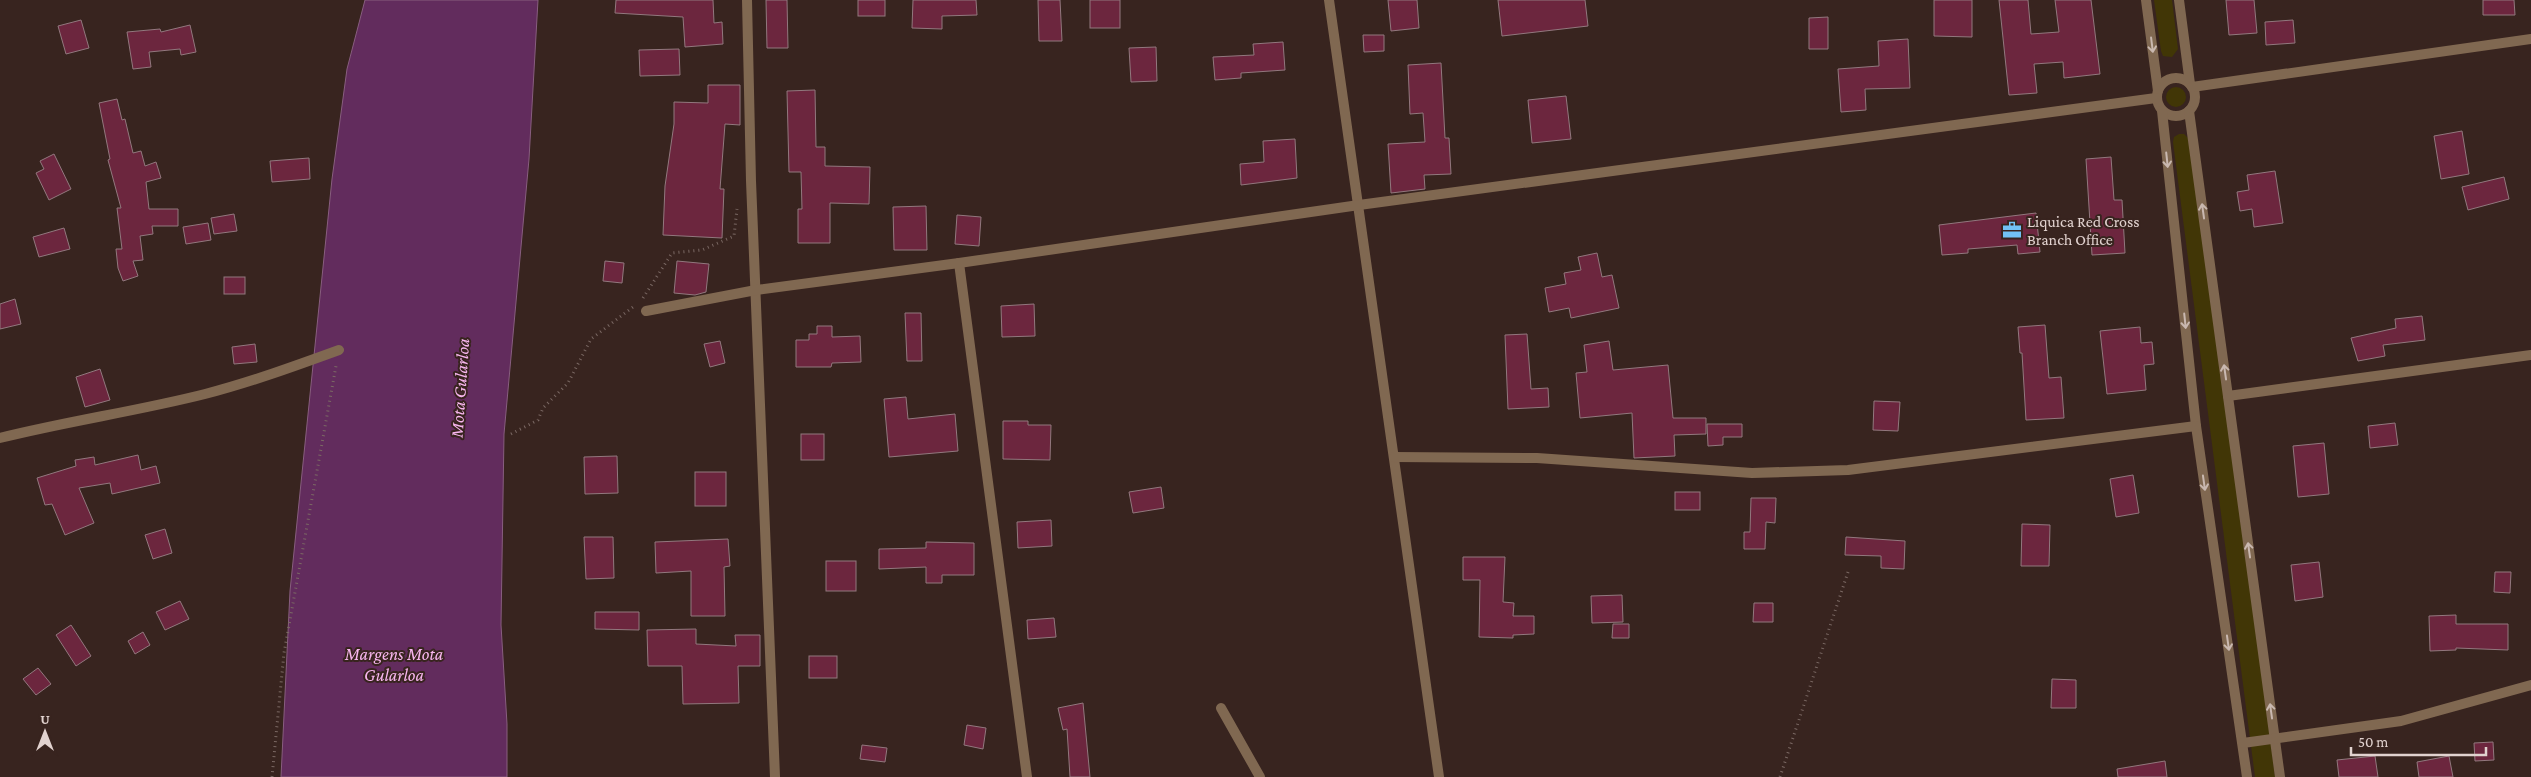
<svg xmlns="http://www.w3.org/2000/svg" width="2531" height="777" font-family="'Crimson Pro',serif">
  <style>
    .green { fill: #413606 }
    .water { fill: #622c5d; stroke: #885e7f }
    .building { fill: #6c263e; stroke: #92787e }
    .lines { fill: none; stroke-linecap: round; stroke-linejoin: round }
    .path { stroke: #7b6964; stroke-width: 3; stroke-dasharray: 1 4; stroke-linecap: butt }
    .minor { stroke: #806851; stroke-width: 10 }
    .oneway { stroke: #c9b8b0 }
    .labels { text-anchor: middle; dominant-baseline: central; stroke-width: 4; stroke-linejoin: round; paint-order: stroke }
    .poi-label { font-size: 16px; fill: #e1d2cf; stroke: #38241f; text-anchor: start }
    .water-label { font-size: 18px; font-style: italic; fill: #f8b6ef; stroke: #38241f }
  </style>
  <rect width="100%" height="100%" fill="#38241f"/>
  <!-- green -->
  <g class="green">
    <polygon points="2154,0 2172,0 2178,49 2172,57 2163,56 2161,51"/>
    <circle cx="2176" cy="97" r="10"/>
    <polygon points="2179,134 2184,134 2188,138 2228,396 2275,777 2255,777 2173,142 2174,137"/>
  </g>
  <!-- water -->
  <polygon class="water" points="365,0 538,0 529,159 504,434 501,625 507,724 507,777 281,777 290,591 332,179 347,69"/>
  <!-- building -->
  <g class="building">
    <polygon points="616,0 713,0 714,23 722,22 723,44 685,47 683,17 615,13"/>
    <polygon points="766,0 787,0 788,48 767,48"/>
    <rect x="858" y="0" width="27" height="16"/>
    <polygon points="913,0 976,0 977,15 942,16 942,29 912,28"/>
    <polygon points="1038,0 1060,0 1062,41 1039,41"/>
    <rect x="1090" y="0" width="30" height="28"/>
    <polygon points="1388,0 1417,0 1419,28 1391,31"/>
    <polygon points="1498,0 1585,0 1588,26 1502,36"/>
    <polygon points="1934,0 1972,0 1972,37 1934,36"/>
    <polygon points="1999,0 2028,0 2031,34 2059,32 2055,0 2091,0 2100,74 2064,78 2063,62 2034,64 2037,93 2009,95"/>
    <polygon points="2226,0 2254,0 2257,33 2229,35"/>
    <polygon points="2483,0 2514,0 2515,15 2483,15"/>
    <polygon points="1828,17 1828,49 1809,49 1809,18"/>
    <polygon points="81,20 89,48 66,54 58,26"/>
    <polygon points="2293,20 2295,43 2266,45 2265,22"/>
    <polygon points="190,25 196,52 181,55 180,49 149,52 151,67 133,69 127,32 160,29 161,32"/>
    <polygon points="1363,35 1384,35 1384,51 1364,52"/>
    <polygon points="1908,39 1910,88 1865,89 1866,110 1841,112 1838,69 1879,66 1878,41"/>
    <polygon points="1283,42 1285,70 1241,73 1241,78 1215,80 1213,57 1254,55 1253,44"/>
    <polygon points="1156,47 1157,81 1131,82 1129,48"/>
    <polygon points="679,49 680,75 640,76 639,50"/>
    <polygon points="1441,63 1445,138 1449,138 1451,174 1424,175 1425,189 1391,193 1388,144 1425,142 1423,113 1410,114 1408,65"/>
    <polygon points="708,85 740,85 740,125 725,124 720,189 724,189 722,238 663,235 665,186 674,124 674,102 708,103"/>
    <polygon points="815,90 816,147 825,147 825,166 870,167 869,204 830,203 830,243 798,243 798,209 802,209 801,172 789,172 787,91"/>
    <polygon points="1566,96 1571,139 1532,143 1528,100"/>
    <polygon points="117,99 122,120 125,119 133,153 141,151 145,166 156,162 161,178 146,182 149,209 178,209 178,226 152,226 153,234 140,236 143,260 133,261 138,276 123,281 118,268 116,249 122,249 117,208 121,208 108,160 110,159 99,103"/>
    <polygon points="2462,131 2469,174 2441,179 2434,136"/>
    <polygon points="1295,139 1297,178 1241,185 1240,164 1264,162 1263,141"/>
    <polygon points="54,154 71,189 49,200 36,173 44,169 40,161"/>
    <polygon points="2111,157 2114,200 2122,200 2125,253 2092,255 2086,159"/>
    <polygon points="309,158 310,179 272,182 270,161"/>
    <polygon points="2275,171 2283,223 2254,227 2252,209 2240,211 2237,192 2249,190 2247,175"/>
    <polygon points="2504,177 2509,199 2468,210 2462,187"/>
    <polygon points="926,206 927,250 894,250 893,207"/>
    <polygon points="2036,213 2040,252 2018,254 2017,245 1968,249 1968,253 1942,255 1939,225"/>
    <polygon points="234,214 237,231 214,234 211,218"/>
    <polygon points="957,215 981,217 979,246 955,244"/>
    <polygon points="208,223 211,240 186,244 183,227"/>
    <polygon points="64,228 70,249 39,257 33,237"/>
    <polygon points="1597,253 1602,277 1612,275 1619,308 1571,318 1569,308 1549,312 1545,288 1566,284 1564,273 1581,270 1578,257"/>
    <polygon points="605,261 624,263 622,283 603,281"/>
    <polygon points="677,261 709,264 706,292 695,295 674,293"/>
    <rect x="224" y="277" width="21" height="17"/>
    <polygon points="15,299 21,324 0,329 0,304"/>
    <polygon points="1034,304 1035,336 1002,337 1001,306"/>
    <polygon points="905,313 921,313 922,361 907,361"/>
    <polygon points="2422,316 2425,340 2383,345 2385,356 2358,361 2351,338 2396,328 2395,319"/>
    <polygon points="2045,325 2049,378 2061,377 2064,418 2026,420 2022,353 2020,353 2018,327"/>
    <polygon points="817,326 832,326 832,337 860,336 861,362 832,363 831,367 796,367 796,340 809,340 809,334 817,334"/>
    <polygon points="2140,327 2141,343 2152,342 2154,364 2144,365 2146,390 2107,394 2100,331"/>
    <polygon points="1527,334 1531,389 1548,388 1549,407 1508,409 1505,335"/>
    <polygon points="720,341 725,363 710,367 704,344"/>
    <polygon points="1609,341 1613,370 1668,365 1673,418 1706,418 1706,434 1674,435 1675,456 1634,458 1632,413 1580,418 1576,373 1587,372 1584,345"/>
    <polygon points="255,344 257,362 234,364 232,347"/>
    <polygon points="100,369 110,400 85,407 76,377"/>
    <polygon points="906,397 908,419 955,414 958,451 889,457 884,399"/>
    <polygon points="1874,401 1900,402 1898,431 1873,430"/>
    <polygon points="1003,421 1028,421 1028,425 1051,425 1050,460 1003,459"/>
    <polygon points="2395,423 2398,445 2370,448 2368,426"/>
    <polygon points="1707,424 1742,424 1742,437 1723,437 1723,445 1708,446"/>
    <rect x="801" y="434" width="23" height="26"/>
    <polygon points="2324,443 2329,494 2298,497 2293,446"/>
    <polygon points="138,455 141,470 156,466 160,483 112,494 110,483 79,488 94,523 65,535 52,504 45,505 37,478 76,466 75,460 94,457 95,465"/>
    <polygon points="617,456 618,493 585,494 584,457"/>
    <rect x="695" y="472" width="31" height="34"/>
    <polygon points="2133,475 2139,513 2116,517 2110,479"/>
    <polygon points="1161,487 1164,508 1133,513 1129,492"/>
    <rect x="1675" y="492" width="25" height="18"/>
    <polygon points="1751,498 1776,498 1775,523 1766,522 1765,549 1744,549 1744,532 1750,532"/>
    <polygon points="1051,520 1052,546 1018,548 1017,522"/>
    <polygon points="2022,524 2050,525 2049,566 2021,566"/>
    <polygon points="165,529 172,553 153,559 145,535"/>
    <polygon points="584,537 613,537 614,578 586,579"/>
    <polygon points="1846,537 1905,541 1904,569 1881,568 1881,556 1845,555"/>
    <polygon points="728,539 730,566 724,567 725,616 691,616 691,571 656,573 655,542"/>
    <polygon points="926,542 974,543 974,575 942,575 942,583 926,583 926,567 879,569 879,549 926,548"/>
    <polygon points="1463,557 1505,557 1503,602 1514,603 1513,616 1534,616 1534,634 1513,635 1513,638 1479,637 1480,580 1463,580"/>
    <rect x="826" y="561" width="30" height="30"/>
    <polygon points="2319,562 2323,597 2295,601 2291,565"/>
    <polygon points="2495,572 2511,572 2510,593 2494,592"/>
    <polygon points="1622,595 1623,622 1592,623 1591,596"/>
    <polygon points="180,601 189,619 165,630 156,612"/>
    <polygon points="1754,603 1773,603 1773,622 1753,622"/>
    <polygon points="595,612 639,612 639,630 595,629"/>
    <polygon points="2456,615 2456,624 2508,624 2508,650 2456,648 2456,650 2430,651 2429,616"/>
    <polygon points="1054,618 1056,637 1028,639 1027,620"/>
    <polygon points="1613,624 1629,624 1629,638 1612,638"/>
    <polygon points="71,625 91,656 76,666 56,635"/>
    <polygon points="696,629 696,644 736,646 735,635 760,635 760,666 738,666 739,703 683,704 682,666 648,666 647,630"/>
    <polygon points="143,632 150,645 135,654 128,641"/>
    <rect x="809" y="656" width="28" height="22"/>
    <polygon points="38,668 51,684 36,695 23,679"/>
    <polygon points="2052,679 2076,680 2076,708 2051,708"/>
    <polygon points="1083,703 1090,777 1070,777 1067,729 1063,730 1058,708"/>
    <polygon points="967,725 986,728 983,749 964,745"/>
    <polygon points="2493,742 2494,760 2475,761 2474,743"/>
    <polygon points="862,745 887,748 885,762 860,759"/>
    <polygon points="2375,756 2378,777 2339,777 2337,760"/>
    <polygon points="2449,756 2453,777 2419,777 2417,762"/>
    <polygon points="2165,761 2167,777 2118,777 2117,769"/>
  </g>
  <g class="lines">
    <!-- path -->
    <g class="path">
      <polyline points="643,298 672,253 702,250 734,236 737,209"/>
      <polyline points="511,434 538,420 543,408 568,383 591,339 633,307"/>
      <polyline points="272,777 284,653 336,366"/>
      <polyline points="1780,777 1848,572"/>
    </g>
    <!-- minor -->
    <g class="minor">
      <polyline points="747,0 751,181 775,777"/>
      <polyline points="1329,0 1439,777"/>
      <polyline points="2146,0 2158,91"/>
      <polyline points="2179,0 2190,84"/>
      <circle cx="2176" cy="97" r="19"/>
      <polyline points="2192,87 2531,39"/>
      <polyline points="2162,111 2196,426 2247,777"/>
      <polyline points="2189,111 2280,777"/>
      <polyline points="959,263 1027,777"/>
      <polyline points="646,311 756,290 959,263 1359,205 2156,98"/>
      <polyline points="2228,396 2531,355"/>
      <path d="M0,438C68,421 138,411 205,394C251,382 295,366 339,350"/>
      <polyline points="1394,457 1537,458 1752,473 1848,470 2196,426"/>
      <polyline points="1221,708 1260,777"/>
      <polyline points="2243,743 2401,721 2531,685"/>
    </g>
  </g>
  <!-- one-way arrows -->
  <defs><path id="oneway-shaft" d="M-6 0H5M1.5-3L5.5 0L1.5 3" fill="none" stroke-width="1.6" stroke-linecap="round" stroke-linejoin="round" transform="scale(1.25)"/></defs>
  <g class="oneway">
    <use href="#oneway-shaft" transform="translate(2152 45) rotate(83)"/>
    <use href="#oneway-shaft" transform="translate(2167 160) rotate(84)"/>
    <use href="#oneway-shaft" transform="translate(2203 211) rotate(-98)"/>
    <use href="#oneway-shaft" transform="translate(2185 321) rotate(84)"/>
    <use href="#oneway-shaft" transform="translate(2225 372) rotate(-98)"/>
    <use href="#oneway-shaft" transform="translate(2204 483) rotate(82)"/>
    <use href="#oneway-shaft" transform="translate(2249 550) rotate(-98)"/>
    <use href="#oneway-shaft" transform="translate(2228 643) rotate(82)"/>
    <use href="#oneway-shaft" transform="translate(2271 711) rotate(-98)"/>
  </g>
  <!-- icons -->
  <defs>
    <g id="office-bare" transform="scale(1.5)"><path d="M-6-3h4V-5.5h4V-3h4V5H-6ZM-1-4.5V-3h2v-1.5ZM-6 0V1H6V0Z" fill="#72c1f5" stroke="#38241f" stroke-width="2.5" paint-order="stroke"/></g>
  </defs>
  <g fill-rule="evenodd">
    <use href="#office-bare" x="2012" y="230"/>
  </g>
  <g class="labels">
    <!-- poi labels -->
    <g class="poi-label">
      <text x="2027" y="221">Liquica Red Cross<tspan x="2027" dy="18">Branch Office</tspan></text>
    </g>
    <!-- water labels -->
    <g class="water-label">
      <text transform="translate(460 388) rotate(-86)">Mota Gularloa</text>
      <text x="394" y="654">Margens Mota<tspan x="394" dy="21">Gularloa</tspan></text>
    </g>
  </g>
  <!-- north arrow -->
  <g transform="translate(45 732)" stroke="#38241f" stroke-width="4" paint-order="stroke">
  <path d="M0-4L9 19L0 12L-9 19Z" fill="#e1d2cf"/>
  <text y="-8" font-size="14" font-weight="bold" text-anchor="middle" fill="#e1d2cf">U</text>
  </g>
  <!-- scale -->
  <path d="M2351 747v8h135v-8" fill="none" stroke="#e1d2cf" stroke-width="2.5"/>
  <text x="2358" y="747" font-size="15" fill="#e1d2cf" stroke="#38241f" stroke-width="4" paint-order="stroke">50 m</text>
</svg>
